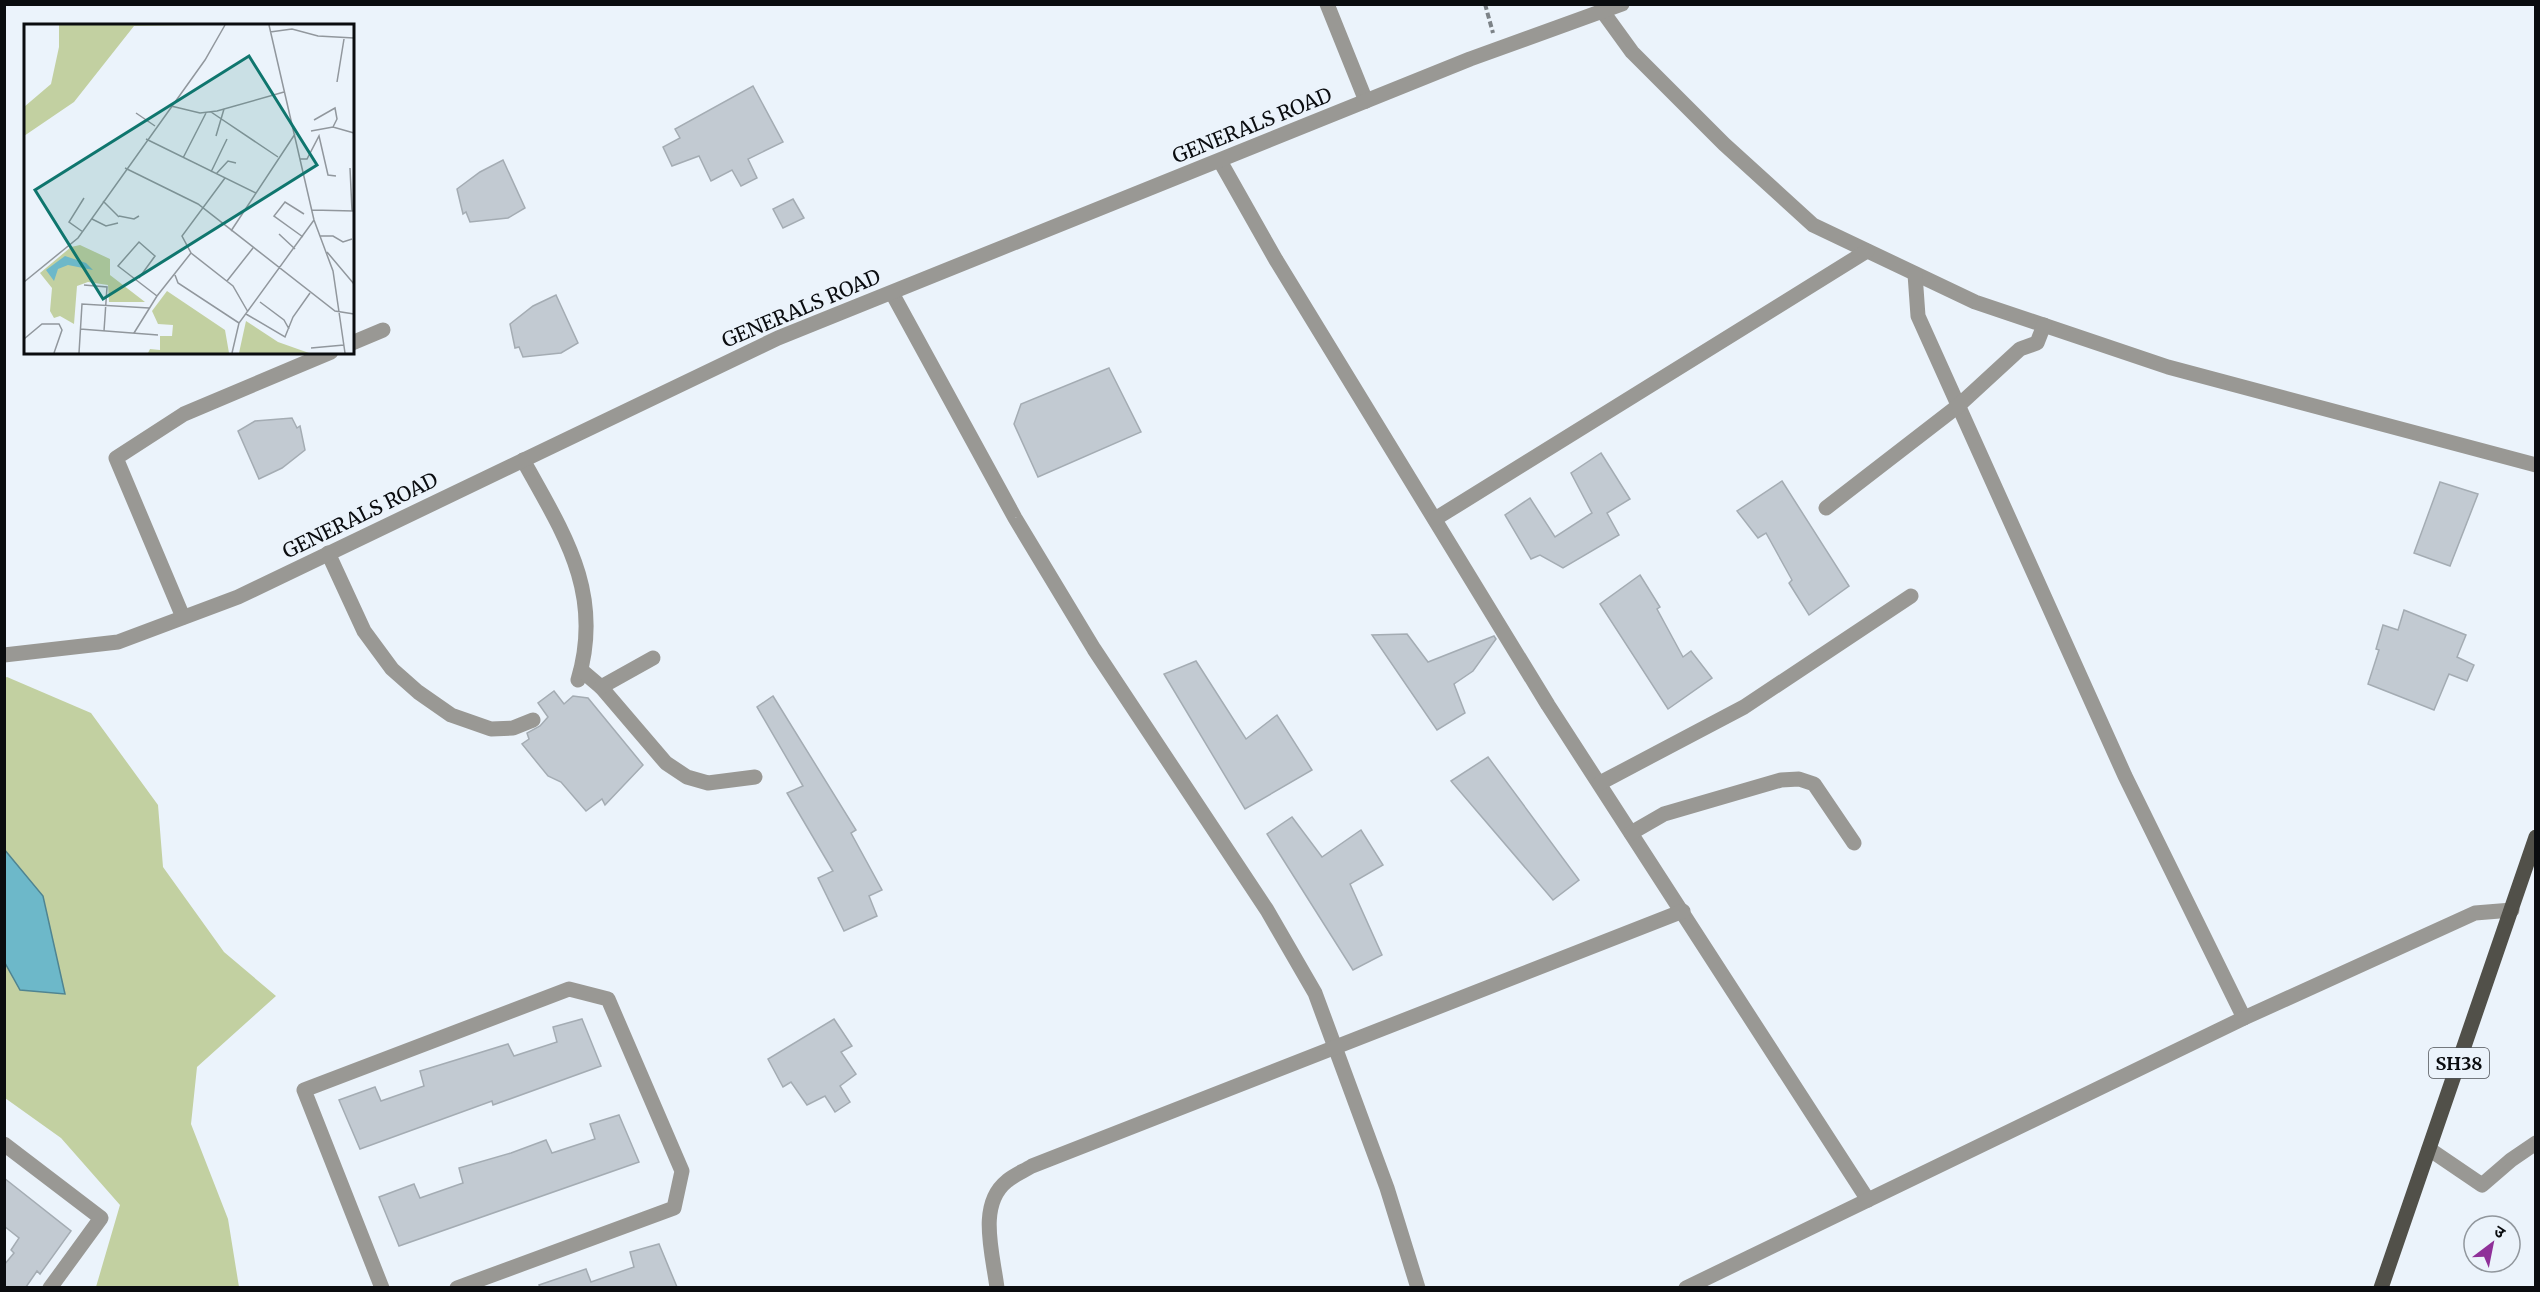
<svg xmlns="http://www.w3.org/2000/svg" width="2540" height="1292" font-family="Merriweather,'Noto Sans Devanagari',serif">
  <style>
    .green { fill: #c2d0a1 }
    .water { fill: #6db8c9; stroke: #4f8491; stroke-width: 1.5 }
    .building { fill: #c2cad2; stroke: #a4acb3; stroke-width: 1.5 }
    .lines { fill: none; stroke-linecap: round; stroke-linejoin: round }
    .path { stroke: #7c8287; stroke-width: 4; stroke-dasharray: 6 3; stroke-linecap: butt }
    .minor { stroke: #999894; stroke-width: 15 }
    .major { stroke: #515049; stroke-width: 15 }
    .labels { text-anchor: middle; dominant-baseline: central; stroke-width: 4.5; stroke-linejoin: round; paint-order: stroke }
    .shield { fill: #ebf3fb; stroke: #4e5156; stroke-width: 1.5 }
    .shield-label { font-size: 18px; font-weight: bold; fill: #0a0c0f }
    .street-label { font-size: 20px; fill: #0a0c0f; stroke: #ebf3fb }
    .inset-road { fill: none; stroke: #91979d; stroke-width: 1.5 }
    .view { fill: #0f766e; fill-opacity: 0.15; stroke: #0f766e; stroke-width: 3 }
    .inset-edge { fill: none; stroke: #0a0c0f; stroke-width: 3 }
  </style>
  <rect width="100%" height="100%" fill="#ebf3fb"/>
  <!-- green -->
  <polygon class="green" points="7,677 91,713 158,805 163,867 224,952 276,996 197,1067 191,1124 228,1219 239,1287 96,1287 120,1205 61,1138 5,1098 4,678"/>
  <!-- water -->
  <polygon class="water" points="4,849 43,896 65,994 20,990 5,963"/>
  <!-- building -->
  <g class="building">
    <polygon points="753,86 783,142 748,159 757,178 741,186 732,170 711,181 699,156 672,166 663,147 680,138 675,129"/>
    <polygon points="503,160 525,208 508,218 470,222 466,212 463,214 457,189 480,172"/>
    <polygon points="793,199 804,218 783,228 773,209"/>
    <polygon points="556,295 578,343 561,353 523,357 519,347 515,348 510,324 533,306"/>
    <polygon points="1109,368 1141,432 1038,477 1014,424 1021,404"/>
    <polygon points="292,418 297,428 300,426 305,450 282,468 259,479 238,431 255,421"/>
    <polygon points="1601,453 1630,499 1607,513 1619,535 1563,568 1540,555 1531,559 1505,515 1530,498 1555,537 1592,513 1571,473"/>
    <polygon points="1782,481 1849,586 1809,615 1789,583 1792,580 1766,533 1758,538 1737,511"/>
    <polygon points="2440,482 2478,494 2450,566 2414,553"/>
    <polygon points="1640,575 1660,607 1657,609 1683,657 1691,651 1712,678 1668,709 1600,604"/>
    <polygon points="2404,610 2466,635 2457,657 2474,665 2467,681 2449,674 2434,710 2368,684 2379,650 2376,649 2383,625 2398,630"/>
    <polygon points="1407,634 1428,662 1494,636 1496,639 1473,671 1454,684 1465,713 1437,730 1372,635"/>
    <polygon points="1196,661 1246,739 1277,715 1312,770 1245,809 1164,674"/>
    <polygon points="554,691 564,704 573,696 588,698 643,765 605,805 602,799 586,811 561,782 548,776 522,744 529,739 527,733 540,726 548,717 538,703"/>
    <polygon points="773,696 856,830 851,833 882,890 869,896 877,916 844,931 818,878 833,871 787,793 803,786 757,707"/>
    <polygon points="1488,757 1579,880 1553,900 1451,781"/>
    <polygon points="1292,817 1322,857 1361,830 1383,865 1350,884 1382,955 1353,970 1267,834"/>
    <polygon points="582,1019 601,1066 493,1105 492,1101 360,1149 339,1100 375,1087 381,1101 424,1086 420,1071 508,1044 514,1056 557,1042 553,1027"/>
    <polygon points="834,1019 852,1046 841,1052 856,1074 840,1086 850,1102 835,1112 825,1096 807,1105 791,1082 783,1087 768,1059"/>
    <polygon points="619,1115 639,1162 399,1246 379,1197 414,1184 420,1198 463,1183 459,1168 511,1153 546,1140 552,1153 595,1139 590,1124"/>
    <polygon points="4,1178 71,1231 40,1274 37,1271 26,1287 4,1287 4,1265 14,1253 11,1250 19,1238 4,1226"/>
    <polygon points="659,1244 677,1287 540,1287 539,1285 586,1269 591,1282 634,1267 630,1252"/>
  </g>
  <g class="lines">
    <!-- path -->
    <polyline class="path" points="1485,4 1493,33"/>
    <!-- minor -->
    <g class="minor">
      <polyline points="1327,4 1366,101"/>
      <polyline points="1603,12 1632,52 1724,144 1813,225 1975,302 2168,367 2536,465"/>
      <polyline points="1220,161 1276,260 1548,705 1868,1200"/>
      <polyline points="1915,274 1918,316 2125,776 2244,1018"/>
      <polyline points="892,293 1015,518 1094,649 1267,910 1315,993 1387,1188 1418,1288"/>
      <polyline points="352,343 383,330"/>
      <path d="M523,460C564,534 604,593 578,680"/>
      <polyline points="1826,508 1958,406 2020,349 2037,343 2044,325"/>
      <polyline points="1435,519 1867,251"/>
      <polyline points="328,553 364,631 392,669 418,692 451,715 491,729 513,728 533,720"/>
      <polyline points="183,617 116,458 184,414 331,352"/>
      <polyline points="4,655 118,642 238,597 778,338 1470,59 1622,4"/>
      <polyline points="581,670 601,687 666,763 687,777 708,783 755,777"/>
      <polyline points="601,687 653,658"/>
      <polyline points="1600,783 1744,707 1911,596"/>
      <polyline points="1631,833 1664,814 1781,780 1799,779 1814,784 1854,843"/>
      <polyline points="4,1144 101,1218 50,1288"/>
      <polyline points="2429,1149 2482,1185 2511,1160 2536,1143"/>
      <polyline points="382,1288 304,1090 569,989 608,999 682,1171 674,1208 457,1288"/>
      <path d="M997,1288C993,1254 977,1205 1007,1181C1014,1175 1024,1171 1032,1166L1683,911"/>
      <polyline points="1686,1288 2244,1018 2475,913 2512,910"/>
    </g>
    <!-- major -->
    <polyline class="major" points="2381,1288 2536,837"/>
  </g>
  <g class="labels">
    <!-- shield labels -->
    <rect class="shield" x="2429" y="1048" width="60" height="30" rx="4.5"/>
    <g class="shield-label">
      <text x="2459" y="1063">SH38</text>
    </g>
    <!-- street labels -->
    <g class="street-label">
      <text transform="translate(1252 125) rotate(-22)">GENERALS ROAD</text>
      <text transform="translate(801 308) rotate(-23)">GENERALS ROAD</text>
      <text transform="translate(360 515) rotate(-26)">GENERALS ROAD</text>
    </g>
  </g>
  <!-- overview -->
  <g transform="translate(24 24)">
    <rect width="330" height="330" fill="#ebf3fb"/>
    <path d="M35,1H178L110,2L50,78L0,112V83L27,60L35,23ZM56,221L86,235V251L121,278H85L84,261L64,258L53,262L50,300L36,292L30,294L26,287L28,264L16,249L47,223ZM143,267L201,306L205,329H124L126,325L136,326V312H148L149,301L134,300L128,287ZM222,297L254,318L285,329H215Z" fill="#c2d0a1"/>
    <path d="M41,232L62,239L69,246L44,241L34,245L30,257L22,246Z" fill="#6db8c9"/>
    <path class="inset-road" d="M245,1L290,196L309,247L321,329M246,8L268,5L294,12L330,14M313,58L320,15M147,82L176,89L193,87L260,68M187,88L254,133M112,89L131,102M290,96L311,84L313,95L309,103M287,107L309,103L330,109M192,112L200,85M122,115L232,169M159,134L182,89M276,135H283L295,112L304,151L312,152M101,144L174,180L311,287L330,290M326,144L328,187M187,148L203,115M192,150L204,137L212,139M79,177L95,193M288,186L330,187M95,192L110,195L115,192M68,195L82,202L94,199M207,207L271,110M59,208L45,198L60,174M255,210L271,225M296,212H309L319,218L328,215M279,213L250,192L261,178L280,190M303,228L330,260M167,229L209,262L224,288M151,251L154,259L215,299M115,254L131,232L115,218L94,242L133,272M203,257L229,224M0,258L54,214L181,36L201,1M60,261L83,263L80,307M236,278L260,296L265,305M222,290L261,313L269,293L286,269M56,305L134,311M110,309L133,272L167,229L158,212L201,154M0,315L18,300H35L38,306L30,329M287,324L320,321M55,329L58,280L125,284M208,329L215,299L290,196"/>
    <path class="view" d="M225,32L293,141L79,275L11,166Z"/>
    <rect width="330" height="330" class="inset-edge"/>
  </g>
  <!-- border -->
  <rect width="2540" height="1292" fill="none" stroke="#0a0c0f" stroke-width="12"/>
  <!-- north arrow -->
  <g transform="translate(2492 1244) rotate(32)"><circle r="28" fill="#ebf3fb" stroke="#91979d" stroke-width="1.5"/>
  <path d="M0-4.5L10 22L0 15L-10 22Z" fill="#8f3099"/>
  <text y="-9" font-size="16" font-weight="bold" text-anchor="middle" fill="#0a0c0f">उ</text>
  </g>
</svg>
